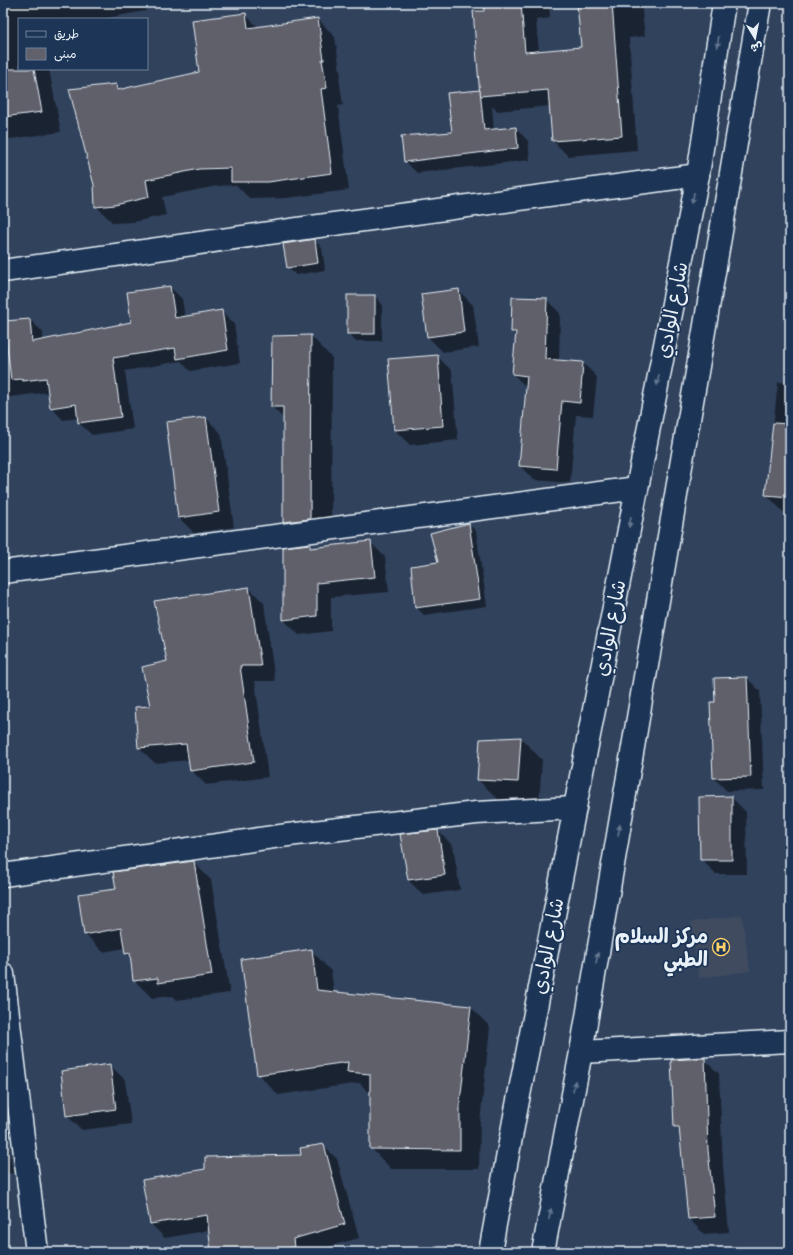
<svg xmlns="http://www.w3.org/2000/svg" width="793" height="1255" font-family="Caveat,'Playpen Sans Arabic',sans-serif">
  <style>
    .built { fill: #3f4b61 }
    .shadow { fill: #0007 }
    .building { fill: #60616a; stroke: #e8f1f8 }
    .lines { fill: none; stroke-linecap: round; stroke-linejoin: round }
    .street-casing { stroke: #e8f1f8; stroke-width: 25 }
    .secondary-casing { stroke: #e8f1f8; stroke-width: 25 }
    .street { stroke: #1d3557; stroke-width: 22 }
    .secondary { stroke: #1d3557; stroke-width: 22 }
    .oneway { fill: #64778f }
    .labels { text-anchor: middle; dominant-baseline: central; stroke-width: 3.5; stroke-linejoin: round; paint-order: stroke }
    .street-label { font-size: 20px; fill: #e8f1f8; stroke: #1d3557 }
    .poi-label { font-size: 20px; font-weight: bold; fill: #e8f1f8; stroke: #1d3557; text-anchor: end }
  </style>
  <rect width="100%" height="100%" fill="#31425d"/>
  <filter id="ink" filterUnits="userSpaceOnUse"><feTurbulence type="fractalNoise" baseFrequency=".025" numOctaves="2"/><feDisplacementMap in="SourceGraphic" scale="8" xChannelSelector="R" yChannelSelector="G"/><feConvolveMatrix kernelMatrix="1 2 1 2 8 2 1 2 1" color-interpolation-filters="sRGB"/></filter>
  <g filter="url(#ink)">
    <!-- built -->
    <polygon class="built" points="742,915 750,971 699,978 691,922"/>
    <!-- shadow -->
    <g class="shadow">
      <polygon points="3,3 185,3 185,4 146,9 146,11 100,19 19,19 19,69 49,69 61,132 3,140"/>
      <polygon points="475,3 549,3 550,18 536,20 539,52 582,48 582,3 641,3 645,36 629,38 637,150 568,156 553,141 550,106 497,111 492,106 494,130 516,128 528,141 530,160 417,173 405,161 453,133 481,93 476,36 474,33"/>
      <polygon points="246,15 258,27 318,19 335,37 341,77 339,77 343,105 338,106 349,190 286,198 250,199 236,185 217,186 162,197 166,215 133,222 113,223 96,206 116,85 121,90 200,72"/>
      <polygon points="314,240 322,248 325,270 296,275 288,268"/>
      <polygon points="170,287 182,299 185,317 221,311 234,324 240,363 190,371 181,361 125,371 133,429 92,435 79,423 79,418 63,420 51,407 49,392 3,398 3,322 30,320 43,332 43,341 132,323"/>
      <polygon points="458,290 473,305 479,347 443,352 428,337 422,295"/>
      <polygon points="375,296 382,304 382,341 355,341 348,333"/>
      <polygon points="546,299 560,313 559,361 583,363 597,377 593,416 576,415 570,483 534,480 520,466 527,388 513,374 517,337 512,332"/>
      <polygon points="311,336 332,358 331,540 306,543 284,522 284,419 272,407"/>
      <polygon points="437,356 452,371 458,440 410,445 395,430"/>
      <polygon points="778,382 790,383 790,516 787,516 766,494"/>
      <polygon points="206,418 221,433 234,527 194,533 179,518"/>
      <polygon points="468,524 476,531 487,606 424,615 416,607 440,563"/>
      <polygon points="370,542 385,557 389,592 331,597 331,631 299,635 284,620 310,545 313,549"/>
      <polygon points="249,588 264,603 275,681 255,681 268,777 206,785 191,770 190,760 155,763 139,748 151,707"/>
      <polygon points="747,678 760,691 764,790 727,791 714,778 716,703"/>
      <polygon points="521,738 542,760 539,803 500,801 478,780"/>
      <polygon points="731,797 746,812 747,874 716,874 701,859"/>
      <polygon points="438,831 453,846 460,890 423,895 408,880"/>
      <polygon points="193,862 211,880 230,993 177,1000 173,996 152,998 134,980 132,959 126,953 125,948 103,952 85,934 117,889"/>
      <polygon points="311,950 331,971 334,993 470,1006 490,1027 480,1123 479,1169 391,1169 371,1148 371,1092 368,1092 360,1083 278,1095 258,1074"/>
      <polygon points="704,1059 719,1074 723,1166 729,1232 704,1234 689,1219 680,1132 675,1127"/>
      <polygon points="110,1065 125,1080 131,1124 82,1130 67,1116"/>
      <polygon points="3,1124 6,1127 13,1173 3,1174"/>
      <polygon points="323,1145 337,1159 359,1238 309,1252 212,1252 210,1230 165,1238 151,1224 206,1170 303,1156"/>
    </g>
    <!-- building -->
    <g class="building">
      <polygon points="484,3 521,3 525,52 581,47 577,3 612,3 622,136 552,141 548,90 480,96 473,11 484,11"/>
      <polygon points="246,13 248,28 318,18 324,60 322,60 327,88 321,89 332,173 268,182 231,182 231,168 199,169 146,180 149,197 115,205 95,207 94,185 69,89 116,84 117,90 199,72 192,20"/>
      <polygon points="3,69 34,69 42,112 3,117"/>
      <polygon points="480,90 484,130 516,127 518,148 404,162 401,136 452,132 447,93"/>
      <polygon points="315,239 318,263 287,268 283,244"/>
      <polygon points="170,286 175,318 222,310 228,350 177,359 175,348 113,358 121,417 78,423 76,404 50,408 46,378 23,381 22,379 11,380 4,321 30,319 32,342 131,322 127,292"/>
      <polygon points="459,289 464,332 427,337 421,294"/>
      <rect x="347" y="295" width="28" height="39"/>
      <polygon points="512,297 547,298 545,359 583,362 580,403 562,401 556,469 519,466 527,376 512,374 516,332 511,332"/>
      <polygon points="311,335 310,519 283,522 283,407 271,407 272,336"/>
      <polygon points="438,355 443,426 394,430 388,359"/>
      <polygon points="206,417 219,512 178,518 166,422"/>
      <polygon points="773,423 790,424 790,497 765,495"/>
      <polygon points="469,523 480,599 415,608 411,566 438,562 430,533"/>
      <polygon points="371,541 375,577 317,583 317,616 283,620 283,547 310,544 310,548"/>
      <polygon points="249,587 261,666 240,666 254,762 190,771 186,744 138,748 135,707 150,706 142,667 167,661 154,601"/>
      <polygon points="747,677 751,777 713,778 710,702 715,702 714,678"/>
      <polygon points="521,737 518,782 477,780 480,739"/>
      <polygon points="732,796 732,860 700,860 699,797"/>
      <polygon points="438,830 445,875 408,880 400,834"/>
      <polygon points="194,861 212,975 158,983 158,978 133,981 130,953 125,954 121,928 84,935 78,894 116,889 113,872"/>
      <polygon points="312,949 317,990 471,1006 460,1102 460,1150 370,1149 370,1074 347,1072 348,1062 257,1075 241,959"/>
      <polygon points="705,1058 708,1150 715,1217 688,1219 679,1127 674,1127 671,1060"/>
      <polygon points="110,1064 116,1109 66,1116 61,1071"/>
      <polygon points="324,1144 345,1224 293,1239 294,1247 261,1252 211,1252 207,1215 150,1224 142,1180 205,1169 205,1157 301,1155 300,1148"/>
    </g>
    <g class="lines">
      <!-- street casing -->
      <g class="street-casing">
        <g id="street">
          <polyline points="3,271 319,226 698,175"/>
          <polyline points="3,572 637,488"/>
          <polyline points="3,875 288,835 476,813 575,808"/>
          <polyline points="3,974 37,1252"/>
          <polyline points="581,1052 790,1041"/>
        </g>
      </g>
      <!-- secondary casing -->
      <g class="secondary-casing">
        <g id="secondary">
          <polyline points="490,1252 514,1121 698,175 724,3"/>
          <polyline points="543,1252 581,1052 760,3"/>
        </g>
      </g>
      <!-- street -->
      <use href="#street" class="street"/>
      <!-- secondary -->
      <use href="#secondary" class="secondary"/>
    </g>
    <!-- one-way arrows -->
    <defs><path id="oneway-solid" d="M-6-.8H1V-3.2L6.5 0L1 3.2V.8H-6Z"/></defs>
    <g class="oneway">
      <use href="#oneway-solid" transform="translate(718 42) rotate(98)"/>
      <use href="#oneway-solid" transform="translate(693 198) rotate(101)"/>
      <use href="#oneway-solid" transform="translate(658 380) rotate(101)"/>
      <use href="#oneway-solid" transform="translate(630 522) rotate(101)"/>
      <use href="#oneway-solid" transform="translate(619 830) rotate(-80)"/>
      <use href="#oneway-solid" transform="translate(597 958) rotate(-80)"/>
      <use href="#oneway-solid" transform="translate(574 1086) rotate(-79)"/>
      <use href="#oneway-solid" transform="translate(550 1214) rotate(-79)"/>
    </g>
  </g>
  <!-- icons -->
  <defs>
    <g id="hospital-ring" transform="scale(0.9)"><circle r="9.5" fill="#1d3557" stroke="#ffd166" stroke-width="1.5"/><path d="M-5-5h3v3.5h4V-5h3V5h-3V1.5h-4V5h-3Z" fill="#ffd166"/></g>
  </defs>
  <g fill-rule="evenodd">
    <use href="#hospital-ring" x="721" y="947"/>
  </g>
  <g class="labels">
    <!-- street labels -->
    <g class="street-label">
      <text transform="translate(672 310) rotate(-79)">شارع الوادي</text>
      <text transform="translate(610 628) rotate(-79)">شارع الوادي</text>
      <text transform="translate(548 946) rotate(-79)">شارع الوادي</text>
    </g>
    <!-- poi labels -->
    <g class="poi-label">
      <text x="708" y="936">مركز السلام<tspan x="708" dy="23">الطبي</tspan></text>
    </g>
  </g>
  <!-- margin -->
  <rect width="793" height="1255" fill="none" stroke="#1d3557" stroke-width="16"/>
  <rect x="8" y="8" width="777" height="1239" fill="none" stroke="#e8f1f8" stroke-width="1.5" filter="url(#ink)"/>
  <!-- legend -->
  <rect x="18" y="18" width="130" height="52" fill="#1d3557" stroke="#6e8097"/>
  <rect x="26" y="31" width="20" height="6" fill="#1d3557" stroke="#6e8097"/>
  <text x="54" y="38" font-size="12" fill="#e8f1f8">طريق</text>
  <rect x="26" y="48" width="20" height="12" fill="#60616a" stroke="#6e8097"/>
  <text x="54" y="58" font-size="12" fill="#e8f1f8">مبنى</text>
  <!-- north arrow -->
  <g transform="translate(755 38) rotate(170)" stroke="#1d3557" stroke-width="3" paint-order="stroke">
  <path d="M0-3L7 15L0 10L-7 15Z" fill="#e8f1f8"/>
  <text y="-6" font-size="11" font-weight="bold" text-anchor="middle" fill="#e8f1f8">ش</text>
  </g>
</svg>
